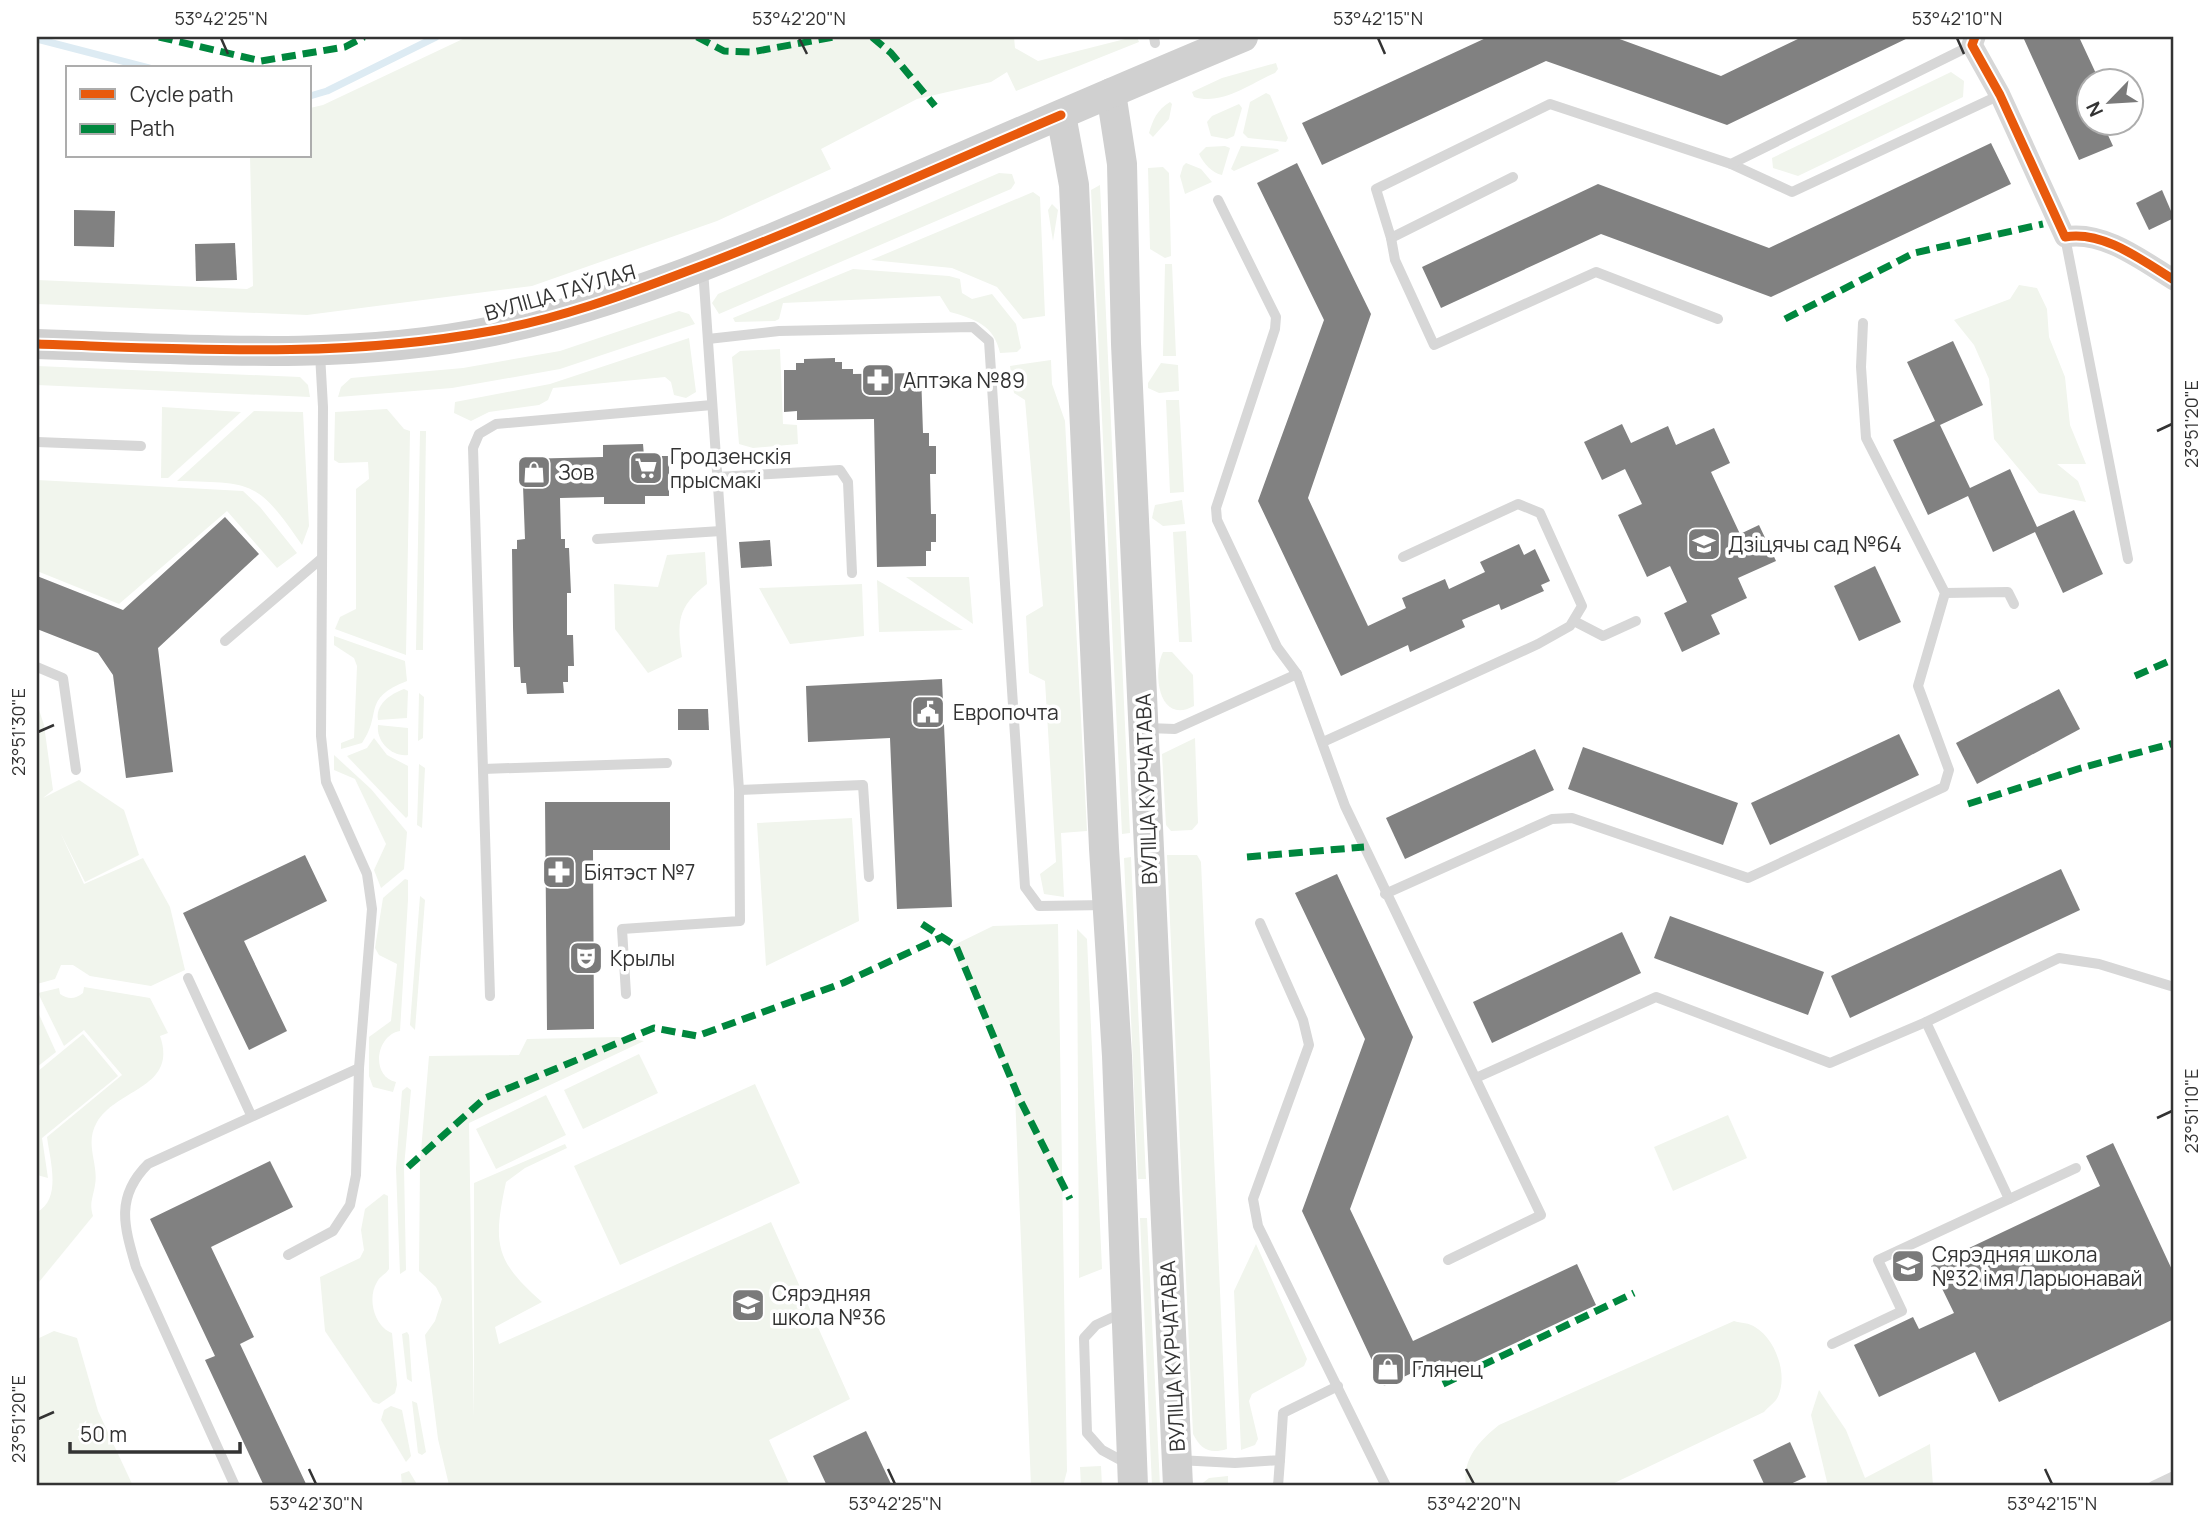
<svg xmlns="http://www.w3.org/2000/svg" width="2211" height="1523" font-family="Manrope,sans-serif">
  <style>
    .green { fill: #f1f5ed }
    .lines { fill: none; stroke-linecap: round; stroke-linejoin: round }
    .stream { stroke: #ddebf3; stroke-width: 7 }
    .building { fill: #818181 }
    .lane { stroke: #d7d7d7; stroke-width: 10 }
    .street { stroke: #d7d7d7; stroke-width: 21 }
    .secondary { stroke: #d0d0d0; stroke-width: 30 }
    .quiet { stroke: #00873e; stroke-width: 7; stroke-dasharray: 14 7; stroke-linecap: butt }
    .cycleway-casing { stroke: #fff; stroke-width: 13 }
    .cycleway { stroke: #e8590c; stroke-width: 9 }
    .ticks { fill: none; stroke: #333; stroke-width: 2.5 }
    .labels { text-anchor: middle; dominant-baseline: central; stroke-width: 7; stroke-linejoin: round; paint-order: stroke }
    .street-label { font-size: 21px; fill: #333; stroke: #fff }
    .poi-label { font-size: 21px; fill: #333; stroke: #fff; text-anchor: start }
    .neatline { fill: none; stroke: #333; stroke-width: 2.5 }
    .ticks-label { font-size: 18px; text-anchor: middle; fill: #333 }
  </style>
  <rect width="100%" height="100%" fill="#fff"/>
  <!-- green -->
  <g class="green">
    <polygon points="467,37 1014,37 1015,48 1038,61 1133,37 1137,37 1139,42 1016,91 1007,72 991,82 917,99 821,149 831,169 717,221 532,286 307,315 37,304 37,280 247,289 253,286 250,156 310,156 310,108 323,105"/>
    <path d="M1276,63L1278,69L1275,73C1250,84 1221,106 1194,97L1192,92L1222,78Z"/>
    <polygon points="1951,72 1964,81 1963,97 1798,176 1773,168 1772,158"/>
    <polygon points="1266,93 1270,95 1288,138 1286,142 1248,138 1243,133 1250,102"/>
    <path d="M1170,102L1172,104L1169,119L1153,137L1149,133C1153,119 1157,110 1170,102Z"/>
    <polygon points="1239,104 1242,108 1234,136 1227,139 1211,136 1207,122 1212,116"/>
    <path d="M1225,146L1230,148L1222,175C1212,173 1204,164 1199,154L1206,147Z"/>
    <polygon points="1241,146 1278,149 1279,151 1234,171 1231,169"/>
    <polygon points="1186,163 1201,169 1212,182 1185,194 1180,176 1183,166"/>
    <polygon points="1163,167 1169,173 1171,256 1165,258 1150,249 1148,168"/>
    <polygon points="999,173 1012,174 1015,183 1011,189 719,314 712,303 718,294"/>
    <polygon points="1100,185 1130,833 1122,834 1091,190"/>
    <polygon points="1033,192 1040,197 1045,316 1023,319 997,287 952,268 871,260"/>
    <polygon points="1052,204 1058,210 1053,241 1048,210"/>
    <polygon points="1165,264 1172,264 1176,356 1163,356"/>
    <path d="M853,269L949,276L960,279L962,293L972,299L992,294L1016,324L1021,348L1017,352L1000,353C994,325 975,319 950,312L940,296L783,303L779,319L775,321L735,322L733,318Z"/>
    <polygon points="2019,285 2037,288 2047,309 2049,337 2065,377 2070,425 2086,464 2057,464 2078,481 2086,502 2039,493 1994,439 1989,379 1974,345 1954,320 2010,299"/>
    <polygon points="679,311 689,314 695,324 560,369 452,388 338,397 341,387 351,378 463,368 560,351"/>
    <polygon points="689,338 696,392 686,398 674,395 671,382 665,377 553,388 548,400 539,405 489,412 471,421 454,413 455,402 550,384"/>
    <polygon points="780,349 783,424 797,425 798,444 753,448 739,444 732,357 740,351"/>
    <polygon points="1051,360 1052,384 1065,421 1087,831 1061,833 1064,897 1044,894 1040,874 1056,862 1045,681 1029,673 1026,616 1043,606 1025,400 1014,393 1010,366"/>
    <polygon points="1161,363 1178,365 1179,391 1159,393 1148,388 1148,383"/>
    <polygon points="37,366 300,377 308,385 310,397 37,385"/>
    <polygon points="1166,400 1179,400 1184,492 1170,493"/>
    <polygon points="162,407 241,412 168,478 161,478"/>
    <polygon points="387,409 404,429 410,431 406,655 335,629 340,617 356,609 356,489 369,479 368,462 339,463 334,460 335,412"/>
    <path d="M254,411L303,412L309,526L302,545C257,480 253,483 177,481Z"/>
    <polygon points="420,431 426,431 423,650 416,650"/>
    <polygon points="37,480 243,491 260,507 297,553 277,568 227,511 119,604 37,571"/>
    <polygon points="1182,500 1185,524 1163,526 1152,518 1155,505"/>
    <polygon points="1186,531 1192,642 1179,642 1173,532"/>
    <path d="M705,552L707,584C677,607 677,622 682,657L648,673L615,629L614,584L658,587L667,555Z"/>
    <polygon points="906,577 969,577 973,624"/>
    <polygon points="877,580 963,630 879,632"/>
    <polygon points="862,584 864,636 790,644 759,588"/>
    <path d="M334,636L405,661L407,681C361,699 383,713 362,743L341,749V743L354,738L357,666L354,658L334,645Z"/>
    <path d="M1163,652H1172L1193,675L1194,706C1159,725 1152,674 1163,652Z"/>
    <path d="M404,689L408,691L407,718L378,720C375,705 390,694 404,689Z"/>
    <polygon points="419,693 424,697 423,738 418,741"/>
    <polygon points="37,704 44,725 53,790 43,798 79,780 124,810 139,855 85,882 60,832 84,884 143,858 170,907 185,970 151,986 90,976 73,965 61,965 55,979 37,984"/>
    <path d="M378,725L408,728V755C391,757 376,741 378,725Z"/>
    <polygon points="374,738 387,755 408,766 408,816 406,818 347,756 367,748"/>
    <polygon points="1195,738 1198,823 1192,830 1171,831 1166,825 1162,754"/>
    <polygon points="334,755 371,789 407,832 404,869 381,888 374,870 386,844 355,779 334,770"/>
    <polygon points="419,764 425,768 422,828 417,825"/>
    <polygon points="852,818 859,921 766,966 757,823"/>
    <path d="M1167,855H1197L1201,862L1227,1449C1210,1454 1201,1450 1193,1434Z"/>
    <polygon points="1131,857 1146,1179 1138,1179 1124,858"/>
    <path d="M405,879L408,880V900L400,1031C376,1035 370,1076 396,1082L393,1092L373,1087L369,1076V1037L391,1021L397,964L379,955L375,948L383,898Z"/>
    <polygon points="420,896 425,900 415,1030 410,1025"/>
    <polygon points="1058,924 1067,1471 1063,1486 1031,1486 1015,1095 952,946 993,926"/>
    <polygon points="1077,929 1087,939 1102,1269 1079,1278"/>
    <path d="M84,987L150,998L168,1033L160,1036C178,1088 118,1088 97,1122C84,1144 99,1164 95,1185C93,1198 89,1203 93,1216L39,1282L37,1212C62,1199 50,1160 47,1137L122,1075L84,1030L64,1046L38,993L59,988L60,994C69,1000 75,999 83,993Z"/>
    <polygon points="37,1010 56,1052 37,1067"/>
    <polygon points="83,1034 118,1076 42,1138 48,1178 37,1175 37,1072"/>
    <path d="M618,1037L644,1041L469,1123L474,1419V1183L565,1144L567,1148L525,1168L506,1182C493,1243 494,1260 542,1302L495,1327L499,1344L771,1222L850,1399L769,1440L790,1486L449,1485L438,1439L425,1335L435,1321L442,1299L436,1287L419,1271L420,1163L429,1056L519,1055L527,1039Z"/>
    <polygon points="639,1054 658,1093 583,1129 564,1090"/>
    <polygon points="755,1084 800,1183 620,1265 574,1166"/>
    <polygon points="407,1087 411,1090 404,1167 406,1270 400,1274 396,1168 402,1091"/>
    <polygon points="546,1095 566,1135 496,1169 476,1129"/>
    <polygon points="1728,1115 1747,1158 1673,1191 1654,1147"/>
    <path d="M384,1194L388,1196L389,1269C386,1274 380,1276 377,1282C367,1298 374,1326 392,1333L397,1385L395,1393L379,1404L373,1402L325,1331L320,1277L360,1258L364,1250L361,1230L365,1209Z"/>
    <polygon points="1140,1218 1147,1218 1160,1486 1152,1486"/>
    <polygon points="1256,1244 1307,1359 1304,1366 1252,1394 1249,1401 1258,1439 1255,1445 1241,1450 1234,1291"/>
    <path d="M1734,1321C1740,1323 1750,1323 1755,1327C1776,1339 1790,1378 1776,1400C1773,1404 1767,1408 1764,1412L1608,1486H1466C1462,1459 1479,1441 1499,1425Z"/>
    <polygon points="54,1331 77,1338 98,1411 133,1486 37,1486 37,1339"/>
    <polygon points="407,1332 409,1335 412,1382 407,1379 402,1334"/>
    <polygon points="1819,1390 1846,1430 1865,1478 1930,1444 1933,1486 1828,1486 1811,1415"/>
    <polygon points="412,1401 417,1403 426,1452 422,1455 418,1453"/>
    <polygon points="391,1406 402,1410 411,1456 406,1462 381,1420 384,1410"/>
    <polygon points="1101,1466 1102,1486 1081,1486 1080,1467"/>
    <polygon points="409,1471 418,1486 402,1486 401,1474"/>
    <polygon points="1228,1476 1228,1486 1199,1486 1209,1478"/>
  </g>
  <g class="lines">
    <!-- stream -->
    <g class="stream">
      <polyline points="37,39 149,68"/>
      <polyline points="310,96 327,91 436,37"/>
    </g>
  </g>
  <!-- building -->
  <g class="building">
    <polygon points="1488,37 1614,37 1721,76 1802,37 1910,37 1727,125 1546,61 1322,165 1302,123"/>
    <polygon points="2023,37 2079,37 2099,80 2089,80 2089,122 2102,122 2113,146 2079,160"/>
    <polygon points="1991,143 2011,184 1771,297 1601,234 1441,308 1422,267 1598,184 1769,248"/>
    <polygon points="1297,163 1371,314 1308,498 1368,626 1406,608 1402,598 1445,579 1449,589 1485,572 1480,562 1519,544 1524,555 1535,549 1550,581 1541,585 1544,591 1501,610 1499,604 1462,620 1465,627 1410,652 1408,645 1341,676 1258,501 1324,320 1257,183"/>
    <polygon points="2162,190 2174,218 2149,230 2136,203"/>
    <polygon points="74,210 115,211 114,247 74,246"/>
    <polygon points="235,243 237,280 196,281 195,244"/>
    <polygon points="1953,341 1983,405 1940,425 1970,488 2010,469 2037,527 2074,510 2103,574 2063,593 2035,532 1993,552 1968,496 1928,515 1893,440 1935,421 1907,362"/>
    <polygon points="835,358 835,362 842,362 842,369 853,369 853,374 921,373 923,433 929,433 929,446 936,446 936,474 930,474 931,514 936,514 936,542 931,542 931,551 926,551 926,566 877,567 874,419 797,420 797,411 784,412 784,370 796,370 796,363 804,363 804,359"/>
    <polygon points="1622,424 1631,443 1668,426 1676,445 1714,428 1730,463 1711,472 1740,534 1759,525 1776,561 1738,578 1747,598 1711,615 1720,634 1682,652 1664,613 1687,602 1670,566 1647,577 1618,515 1642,504 1625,469 1602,480 1584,442"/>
    <polygon points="643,444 644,456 669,456 669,496 645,496 645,504 604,504 604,497 560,498 561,539 565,539 565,548 569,548 571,593 567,593 567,635 573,635 574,666 568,666 568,682 563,682 564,693 527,694 526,683 521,683 520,667 514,667 513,627 512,549 517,549 517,540 525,539 522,459 603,457 603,445"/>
    <polygon points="225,517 259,554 158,648 173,772 126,778 113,675 98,653 37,629 37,576 123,610"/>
    <polygon points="770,540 772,566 741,568 739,542"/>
    <polygon points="1875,566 1901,622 1859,641 1834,586"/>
    <polygon points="942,679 952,907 897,909 890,738 808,742 806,686"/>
    <polygon points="2059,689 2080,729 1977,784 1956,743"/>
    <polygon points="678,709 708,709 709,730 678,730"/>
    <polygon points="1899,734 1919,775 1770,845 1751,803"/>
    <polygon points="1583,747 1738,803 1723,845 1568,789"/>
    <polygon points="1535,749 1554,790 1405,859 1386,818"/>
    <polygon points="545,802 670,802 670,850 593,850 594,1029 547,1030"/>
    <polygon points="305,855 327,901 244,941 287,1031 249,1050 183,913"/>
    <polygon points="2061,869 2080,910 1850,1018 1831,976"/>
    <polygon points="1337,874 1413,1037 1350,1209 1413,1341 1577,1264 1596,1305 1447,1375 1440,1360 1384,1386 1302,1211 1365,1039 1295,893"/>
    <polygon points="1670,916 1824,972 1808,1015 1654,958"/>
    <polygon points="1622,932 1641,973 1492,1043 1473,1002"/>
    <polygon points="2113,1143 2174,1274 2174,1319 1999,1402 1975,1352 1879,1397 1854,1345 1913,1317 1919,1329 1954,1313 1931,1266 2100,1186 2086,1156"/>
    <polygon points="270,1161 293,1207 211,1247 254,1337 240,1344 307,1486 264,1486 205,1360 215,1356 150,1219"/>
    <polygon points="866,1431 892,1486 827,1486 813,1456"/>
    <polygon points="1790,1442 1806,1477 1786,1486 1765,1486 1753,1460"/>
  </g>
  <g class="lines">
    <!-- lane -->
    <g class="lane">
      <polyline points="1154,37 1155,43"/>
      <polyline points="1731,164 1792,192 2000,95"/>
      <polyline points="1513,177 1391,238 1376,189 1550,104 1731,164 1972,45"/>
      <polyline points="1218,200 1276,317 1275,329 1216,508 1217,520 1277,647 1297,674"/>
      <polyline points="2065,237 2128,559"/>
      <polyline points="1391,238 1395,260 1434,345 1596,272 1718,319"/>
      <polyline points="708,339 779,331 973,327 989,341 1025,887 1039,906 1107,905"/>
      <polyline points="37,442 141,446"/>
      <polyline points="718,477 840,470 848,482 852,573"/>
      <polyline points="597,539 721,531"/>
      <polyline points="1945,593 2008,592 2014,604"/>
      <polyline points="1574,621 1603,636 1636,621"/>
      <polyline points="225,641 321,559"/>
      <polyline points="37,667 63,678 76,770"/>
      <polyline points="1147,728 1175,729 1297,674 1345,806 1541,1215 1448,1260"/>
      <polyline points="1323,742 1538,644 1570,626 1582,606 1540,513 1518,504 1403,557"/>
      <polyline points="483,769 667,763"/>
      <polyline points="739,790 863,785 869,877"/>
      <polyline points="1385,894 1552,819 1572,818 1748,878 1944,787 1949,770 1918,686 1945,593 1866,438 1861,367 1863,323"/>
      <polyline points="1260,923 1303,1020 1309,1045 1253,1199 1258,1226 1386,1486"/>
      <polyline points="188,978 251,1115"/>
      <polyline points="626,994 622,929 740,921 739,790 703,269"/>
      <polyline points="490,996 473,448 479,434 496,424 712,405"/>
      <polyline points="1926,1022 2009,1199"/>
      <polyline points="1478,1077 1656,997 1830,1063 1926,1022 2059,958 2099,964 2174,987"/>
      <polyline points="288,1255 333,1231 350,1205 356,1175 359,1068 372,909 367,874 326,782 321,736 323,407 320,354"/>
      <polyline points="1122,1313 1096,1325 1084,1338 1087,1433 1102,1450 1128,1464"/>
      <polyline points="1832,1344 1902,1311 1878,1260 2076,1168"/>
      <polyline points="1178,1460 1235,1463 1280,1460 1283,1413 1338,1386"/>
      <path d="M235,1486L136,1267C124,1226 115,1197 148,1164L359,1068"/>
      <polyline points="1278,1486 1280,1460"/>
      <polyline points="2153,1486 2174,1476"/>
    </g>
    <!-- street -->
    <path class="street" d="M1975,37L1972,45L2000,95L2065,237C2103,230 2143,261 2174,280"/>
    <!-- secondary -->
    <g class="secondary">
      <polyline points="1111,93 1122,164 1126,344 1178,1486"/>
      <polyline points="1061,115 1074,185 1104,848 1117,1056 1133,1486"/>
      <path d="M37,344C189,349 343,362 493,331C621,304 743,251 863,200C990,145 1116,90 1243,37"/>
    </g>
    <!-- quiet -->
    <g class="quiet">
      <polyline points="159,37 261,61 345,47 364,37"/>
      <polyline points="697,37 724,51 752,52 834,37"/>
      <polyline points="872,37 891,53 935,106"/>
      <polyline points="1785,319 1914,253 2043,224"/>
      <polyline points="2135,676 2174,659"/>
      <polyline points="1968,804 2081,768 2174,743"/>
      <polyline points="1247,857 1364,847"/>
      <polyline points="922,924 956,946 1019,1098 1070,1199"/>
      <polyline points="408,1167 485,1098 654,1028 697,1036 843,983 942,937"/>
      <polyline points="1443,1384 1634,1293"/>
    </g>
    <!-- cycleway casing -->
    <g class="cycleway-casing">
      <g id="cycleway">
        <path d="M1975,37L1972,45L2000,95L2065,237C2103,230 2143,261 2174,280"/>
        <path d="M37,344C189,349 340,359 491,331C557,319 622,296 685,272C812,225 936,168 1061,115"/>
      </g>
    </g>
    <!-- cycleway -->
    <use href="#cycleway" class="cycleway"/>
  </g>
  <!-- ticks -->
  <path class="ticks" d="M221,38L228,54M799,38L807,54M1378,38L1385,54M1957,38L1964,54M2157,431L2172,424M38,732L54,725M2157,1118L2172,1111M38,1419L54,1412M309,1469L316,1484M888,1469L895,1484M1466,1469L1474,1484M2045,1469L2052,1484"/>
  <!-- icons -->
  <defs>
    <g id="pharmacy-square" transform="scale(1.75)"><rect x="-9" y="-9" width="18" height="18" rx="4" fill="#7a7a7a" stroke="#fff"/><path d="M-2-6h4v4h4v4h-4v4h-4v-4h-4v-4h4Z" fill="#fff"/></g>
    <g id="supermarket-square" transform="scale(1.75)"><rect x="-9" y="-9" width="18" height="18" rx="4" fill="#7a7a7a" stroke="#fff"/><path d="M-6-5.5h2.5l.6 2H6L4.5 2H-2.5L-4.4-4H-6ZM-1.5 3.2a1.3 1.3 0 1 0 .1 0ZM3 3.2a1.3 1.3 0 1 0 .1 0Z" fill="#fff"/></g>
    <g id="shop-square" transform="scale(1.75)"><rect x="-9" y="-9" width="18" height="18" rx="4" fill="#7a7a7a" stroke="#fff"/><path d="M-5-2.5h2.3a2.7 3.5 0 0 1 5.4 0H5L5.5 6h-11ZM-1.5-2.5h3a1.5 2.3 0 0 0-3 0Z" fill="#fff"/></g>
    <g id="school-square" transform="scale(1.75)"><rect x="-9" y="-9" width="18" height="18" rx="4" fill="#7a7a7a" stroke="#fff"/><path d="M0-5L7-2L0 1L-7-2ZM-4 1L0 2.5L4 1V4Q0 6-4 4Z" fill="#fff"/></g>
    <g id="civic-square" transform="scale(1.75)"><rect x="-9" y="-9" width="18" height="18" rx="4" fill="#7a7a7a" stroke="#fff"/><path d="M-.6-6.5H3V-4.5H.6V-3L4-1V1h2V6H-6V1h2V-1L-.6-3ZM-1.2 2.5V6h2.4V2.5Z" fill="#fff"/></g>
    <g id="theatre-square" transform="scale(1.75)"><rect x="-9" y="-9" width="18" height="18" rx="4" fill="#7a7a7a" stroke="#fff"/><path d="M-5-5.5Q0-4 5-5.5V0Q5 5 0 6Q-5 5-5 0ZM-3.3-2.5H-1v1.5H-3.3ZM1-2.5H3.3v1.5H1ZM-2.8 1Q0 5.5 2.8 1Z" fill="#fff"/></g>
  </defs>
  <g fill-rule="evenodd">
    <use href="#pharmacy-square" x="878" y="380"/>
    <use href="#supermarket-square" x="646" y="468"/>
    <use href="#shop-square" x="534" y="472"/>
    <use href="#school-square" x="1704" y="544"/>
    <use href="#civic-square" x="928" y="712"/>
    <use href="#pharmacy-square" x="559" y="872"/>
    <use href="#theatre-square" x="586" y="958"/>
    <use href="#school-square" x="1908" y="1266"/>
    <use href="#school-square" x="748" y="1305"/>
    <use href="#shop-square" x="1388" y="1369"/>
  </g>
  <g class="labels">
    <!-- street labels -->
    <g class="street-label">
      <text transform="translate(560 292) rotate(-16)">ВУЛІЦА ТАЎЛАЯ</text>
      <text transform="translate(1146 789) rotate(-92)">ВУЛІЦА КУРЧАТАВА</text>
      <text transform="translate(1172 1356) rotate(-93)">ВУЛІЦА КУРЧАТАВА</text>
    </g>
    <!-- poi labels -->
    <g class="poi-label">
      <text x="903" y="380">Аптэка №89</text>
      <text x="670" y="456">Гродзенскія<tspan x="670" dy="24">прысмакі</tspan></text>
      <text x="558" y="472">Зов</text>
      <text x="1728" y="544">Дзіцячы сад №64</text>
      <text x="953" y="712">Европочта</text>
      <text x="584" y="872">Біятэст №7</text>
      <text x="610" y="958">Крылы</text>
      <text x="1932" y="1254">Сярэдняя школа<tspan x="1932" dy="24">№32 імя Ларыонавай</tspan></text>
      <text x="772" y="1293">Сярэдняя<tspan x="772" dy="24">школа №36</tspan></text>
      <text x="1412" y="1369">Глянец</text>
    </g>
  </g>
  <!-- border -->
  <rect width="2211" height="1523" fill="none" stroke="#ffffff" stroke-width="77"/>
  <!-- legend -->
  <rect x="66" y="66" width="245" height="91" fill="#ffffff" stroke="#adadad" stroke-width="2"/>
  <rect x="80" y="89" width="35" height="10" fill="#e8590c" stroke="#adadad" stroke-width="2"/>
  <text x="130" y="102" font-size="21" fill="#333333">Cycle path</text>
  <rect x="80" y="124" width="35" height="10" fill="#00873e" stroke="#adadad" stroke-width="2"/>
  <text x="130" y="136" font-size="21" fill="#333333">Path</text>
  <!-- north arrow -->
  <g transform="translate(2110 102) rotate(245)"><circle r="33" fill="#ffffff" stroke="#adadad" stroke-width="2"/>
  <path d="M0-5L12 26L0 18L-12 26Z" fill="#7a7a7a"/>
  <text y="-10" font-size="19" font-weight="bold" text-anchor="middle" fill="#333333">N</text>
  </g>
  <!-- scale -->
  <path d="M70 1442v10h170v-10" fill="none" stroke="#333333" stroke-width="3.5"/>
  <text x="80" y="1442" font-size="21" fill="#333333" stroke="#ffffff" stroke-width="5" paint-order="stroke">50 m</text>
  <rect x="38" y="38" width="2134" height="1446" class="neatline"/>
  <g class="ticks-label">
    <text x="221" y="25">53°42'25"N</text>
    <text x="799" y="25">53°42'20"N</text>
    <text x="1378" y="25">53°42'15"N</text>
    <text x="1957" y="25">53°42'10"N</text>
    <text transform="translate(2192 424) rotate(-90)" y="6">23°51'20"E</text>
    <text transform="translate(19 732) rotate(-90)" y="6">23°51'30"E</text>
    <text transform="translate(2192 1111) rotate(-90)" y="6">23°51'10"E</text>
    <text transform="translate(19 1419) rotate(-90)" y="6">23°51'20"E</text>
    <text x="316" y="1510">53°42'30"N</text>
    <text x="895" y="1510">53°42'25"N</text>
    <text x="1474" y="1510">53°42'20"N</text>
    <text x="2052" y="1510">53°42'15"N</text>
  </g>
</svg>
